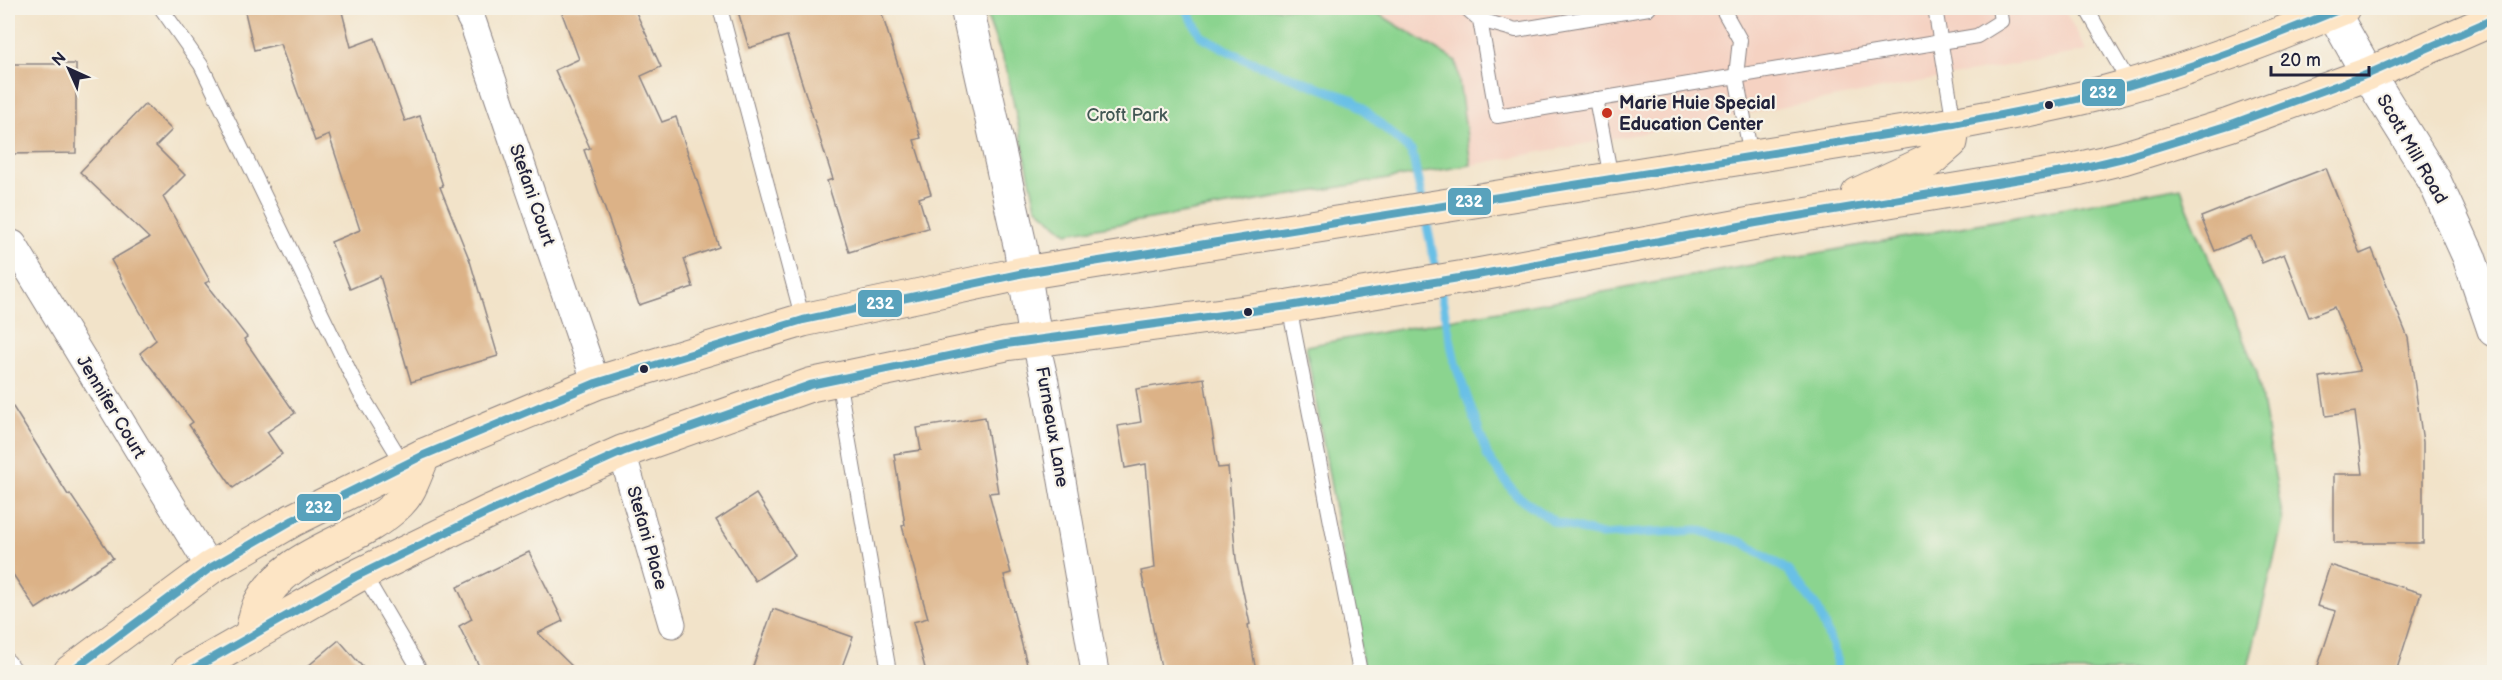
<svg xmlns="http://www.w3.org/2000/svg" width="2502" height="680" font-family="'Balsamiq Sans',sans-serif">
  <style>
    .built { fill: #f5d2c2 }
    .green { fill: #8bd48f; stroke: #567b65; stroke-width: 1.5 }
    .lines { fill: none; stroke-linecap: round; stroke-linejoin: round }
    .stream { stroke: #69c0e6; stroke-width: 9 }
    .building { fill: #dcb287 }
    .service-casing { stroke: #8a8282; stroke-width: 16 }
    .minor-casing { stroke: #8a8282; stroke-width: 29 }
    .tertiary-casing { stroke: #8a8282; stroke-width: 35 }
    .secondary-casing { stroke: #8a8282; stroke-width: 35 }
    .service { stroke: #fff; stroke-width: 14 }
    .minor { stroke: #fff; stroke-width: 27 }
    .tertiary { stroke: #fff; stroke-width: 33 }
    .secondary { stroke: #fde5c5; stroke-width: 33 }
    .bus-1-casing { stroke: #f7f3e8; stroke-width: 12 }
    .bus-1 { stroke: #59a2bc; stroke-width: 8 }
    .bus-dot { fill: #22223b; stroke: #f7f3e8; stroke-width: 2 }
    .poi-dot { fill: #c8321e; stroke: #f7f3e8; stroke-width: 2 }
    .labels { text-anchor: middle; dominant-baseline: central; stroke-width: 4.5; stroke-linejoin: round; paint-order: stroke }
    .poi-label { font-size: 18px; font-weight: bold; fill: #22223b; stroke: #f7f3e8; text-anchor: start }
    .park-label { font-size: 18px; fill: #425754; stroke: #f7f3e8 }
    .street-label { font-size: 18px; fill: #22223b; stroke: #f7f3e8 }
    .line-badge { stroke: #f7f3e8; stroke-width: 2 }
    .badge-label { font-size: 16px; text-anchor: middle; font-weight: bold; fill: #fff }
  </style>
  <rect width="100%" height="100%" fill="#f7f3e8"/>
  <filter id="ink" filterUnits="userSpaceOnUse"><feTurbulence type="fractalNoise" baseFrequency=".0167" numOctaves="2"/><feDisplacementMap in="SourceGraphic" scale="12" xChannelSelector="R" yChannelSelector="G"/><feConvolveMatrix kernelMatrix="1 2 1 2 8 2 1 2 1" color-interpolation-filters="sRGB"/></filter>
  <filter id="wash" filterUnits="userSpaceOnUse"><feTurbulence type="fractalNoise" baseFrequency=".008" numOctaves="4" result="noise"/><feDisplacementMap in="SourceGraphic" scale="24" xChannelSelector="R" yChannelSelector="G"/><feGaussianBlur stdDeviation="1.35" result="paint"/><feColorMatrix in="noise" values="0 0 0 0 0 0 0 0 0 0 0 0 0 0 0 0 0 1.4 0 .05"/><feComposite in="paint" operator="in"/></filter>
  <g filter="url(#wash)">
    <rect width="100%" height="100%" fill="#f2e3c9"/>
    <!-- built -->
    <polygon class="built" points="1369,8 2063,8 2087,51 1471,165 1456,62"/>
    <!-- green -->
    <g class="green">
      <polygon points="984,8 1369,8 1456,61 1471,165 1067,233 1036,207 1006,68"/>
      <polygon points="2181,187 2186,204 2257,372 2283,521 2247,672 1364,672 1306,346"/>
    </g>
    <g class="lines">
      <!-- stream -->
      <polyline class="stream" points="1186,8 1201,36 1244,59 1353,100 1412,152 1455,363 1488,457 1516,495 1555,522 1601,535 1698,530 1745,543 1787,570 1818,609 1836,656 1837,672"/>
    </g>
    <g id="blocks">
      <!-- building -->
      <g class="building">
        <polygon points="244,8 341,8 351,47 375,38 405,121 420,116 443,186 440,187 470,261 498,356 411,382 380,276 350,289 331,242 360,230 329,135 315,141 280,44 254,50"/>
        <polygon points="560,8 634,8 661,67 641,76 662,122 676,117 719,247 684,259 693,287 639,305 584,150 590,148 555,70 579,59"/>
        <polygon points="737,8 880,8 921,138 914,140 931,194 919,198 928,228 849,252 827,181 833,179 787,36 749,48"/>
        <polygon points="8,64 76,64 76,153 8,154"/>
        <polygon points="145,104 172,130 156,146 185,175 163,197 210,281 205,283 247,337 244,339 295,413 267,432 282,454 233,488 189,425 193,422 140,353 156,340 111,260 149,238 80,172"/>
        <polygon points="2326,168 2360,254 2372,249 2408,338 2423,442 2423,543 2334,543 2334,474 2363,474 2355,412 2326,416 2320,377 2360,371 2334,307 2309,317 2284,254 2262,263 2251,236 2215,251 2201,217"/>
        <polygon points="1204,378 1218,468 1228,467 1236,559 1250,624 1248,625 1256,672 1162,672 1141,571 1155,568 1146,464 1125,468 1118,426 1141,422 1136,389"/>
        <polygon points="8,399 68,495 70,494 113,558 36,609 8,567"/>
        <polygon points="985,417 998,492 989,493 1011,573 1004,575 1029,672 926,672 913,622 928,618 902,526 905,525 894,454 921,450 917,428"/>
        <polygon points="756,494 795,555 755,581 716,520"/>
        <polygon points="529,552 563,621 538,633 578,672 482,672 459,626 472,619 457,587"/>
        <polygon points="2330,565 2421,593 2396,672 2316,672 2336,611 2317,606"/>
        <polygon points="773,609 853,637 840,672 751,672"/>
        <polygon points="339,640 367,672 301,672"/>
      </g>
    </g>
  </g>
  <g filter="url(#ink)">
    <use href="#blocks" fill-opacity="0" stroke="#8a8282" stroke-width="1.5"/>
    <g class="lines">
      <!-- service casing -->
      <g class="service-casing">
        <g id="service">
          <polyline points="161,8 201,65 359,391 404,465"/>
          <polyline points="720,8 803,320"/>
          <polyline points="1466,8 1480,20 1497,116 1977,36 2001,21 1999,8"/>
          <polyline points="1722,8 1740,40 1736,76 1751,156"/>
          <polyline points="1935,8 1954,124"/>
          <polyline points="2086,8 2130,84"/>
          <polyline points="1480,20 1516,30 1649,8"/>
          <polyline points="1596,99 1611,178"/>
          <polyline points="1289,306 1360,672"/>
          <polyline points="838,379 889,672"/>
          <polyline points="363,573 421,672"/>
          <polyline points="8,661 17,672"/>
        </g>
      </g>
      <!-- minor casing -->
      <g class="minor-casing">
        <g id="minor">
          <polyline points="465,8 473,23 596,383"/>
          <polyline points="13,244 210,568"/>
          <polyline points="1035,339 1045,382 1095,672"/>
          <polyline points="622,452 672,624"/>
        </g>
      </g>
      <!-- tertiary casing -->
      <g class="tertiary-casing">
        <g id="tertiary">
          <polyline points="967,8 1020,245 1035,339"/>
          <polyline points="2333,12 2368,74 2434,180 2469,257 2494,330"/>
        </g>
      </g>
      <!-- secondary casing -->
      <g class="secondary-casing">
        <g id="secondary">
          <polyline points="1858,194 1929,161 1951,142 1954,124"/>
          <path d="M251,637C253,627 255,614 259,605C288,549 357,545 399,503C412,490 416,471 424,455"/>
          <path d="M70,672L210,568L293,520L424,455L596,383L803,320L1024,273L1954,124C2005,114 2056,105 2106,92C2185,71 2268,40 2343,8"/>
          <polyline points="188,672 355,577 488,512 622,452 810,385 1006,344 1289,306 1477,275 1756,223 2069,171 2123,158 2229,125 2368,74 2494,19"/>
        </g>
      </g>
      <!-- service -->
      <use href="#service" class="service"/>
      <!-- minor -->
      <use href="#minor" class="minor"/>
      <!-- tertiary -->
      <use href="#tertiary" class="tertiary"/>
      <!-- secondary -->
      <use href="#secondary" class="secondary"/>
      <!-- bus-1 casing -->
      <g class="bus-1-casing">
        <g id="bus-1">
          <path d="M70,672L210,568L293,520L424,455L596,383L803,320L1024,273L1954,124C2005,114 2056,105 2106,92C2187,70 2266,40 2343,8"/>
          <polyline points="188,672 355,577 488,512 622,452 810,385 1006,344 1289,306 1477,275 1756,223 2069,171 2123,158 2229,125 2368,74 2494,19"/>
        </g>
      </g>
      <!-- bus-1 -->
      <use href="#bus-1" class="bus-1"/>
    </g>
  </g>
  <!-- markers -->
  <g class="bus-dot">
    <circle cx="2049" cy="105" r="5"/>
    <circle cx="1248" cy="312" r="5"/>
    <circle cx="644" cy="369" r="5"/>
  </g>
  <circle class="poi-dot" cx="1607" cy="113" r="6"/>
  <g class="labels">
    <!-- poi labels -->
    <g class="poi-label">
      <text x="1619" y="103">Marie Huie Special<tspan x="1619" dy="21">Education Center</tspan></text>
    </g>
    <!-- park labels -->
    <g class="park-label">
      <text x="1127" y="115">Croft Park</text>
    </g>
    <!-- street labels -->
    <g class="street-label">
      <text transform="translate(2412 149) rotate(60)">Scott Mill Road</text>
      <text transform="translate(532 195) rotate(71)">Stefani Court</text>
      <text transform="translate(111 407) rotate(59)">Jennifer Court</text>
      <text transform="translate(1052 427) rotate(80)">Furneaux Lane</text>
      <text transform="translate(647 538) rotate(74)">Stefani Place</text>
    </g>
  </g>
  <g class="line-badge">
    <rect x="2081" y="78" width="45" height="29" rx="6" fill="#59a2bc"/>
    <rect x="1447" y="187" width="45" height="29" rx="6" fill="#59a2bc"/>
    <rect x="857" y="289" width="46" height="29" rx="6" fill="#59a2bc"/>
    <rect x="296" y="493" width="46" height="29" rx="6" fill="#59a2bc"/>
  </g>
  <g class="badge-label">
    <text x="2103" y="98">232</text>
    <text x="1469" y="207">232</text>
    <text x="880" y="309">232</text>
    <text x="319" y="513">232</text>
  </g>
  <!-- margin -->
  <rect width="2502" height="680" fill="none" stroke="#f7f3e8" stroke-width="30"/>
  <!-- north arrow -->
  <g transform="translate(69 69) rotate(315)" stroke="#f7f3e8" stroke-width="4.5" paint-order="stroke">
  <path d="M0-4.5L10 22L0 15L-10 22Z" fill="#22223b"/>
  <text y="-9" font-size="16" font-weight="bold" text-anchor="middle" fill="#22223b">N</text>
  </g>
  <!-- scale -->
  <path d="M2271 66v9h98v-9" fill="none" stroke="#22223b" stroke-width="3"/>
  <text x="2280" y="66" font-size="18" fill="#22223b" stroke="#f7f3e8" stroke-width="4.5" paint-order="stroke">20 m</text>
</svg>
